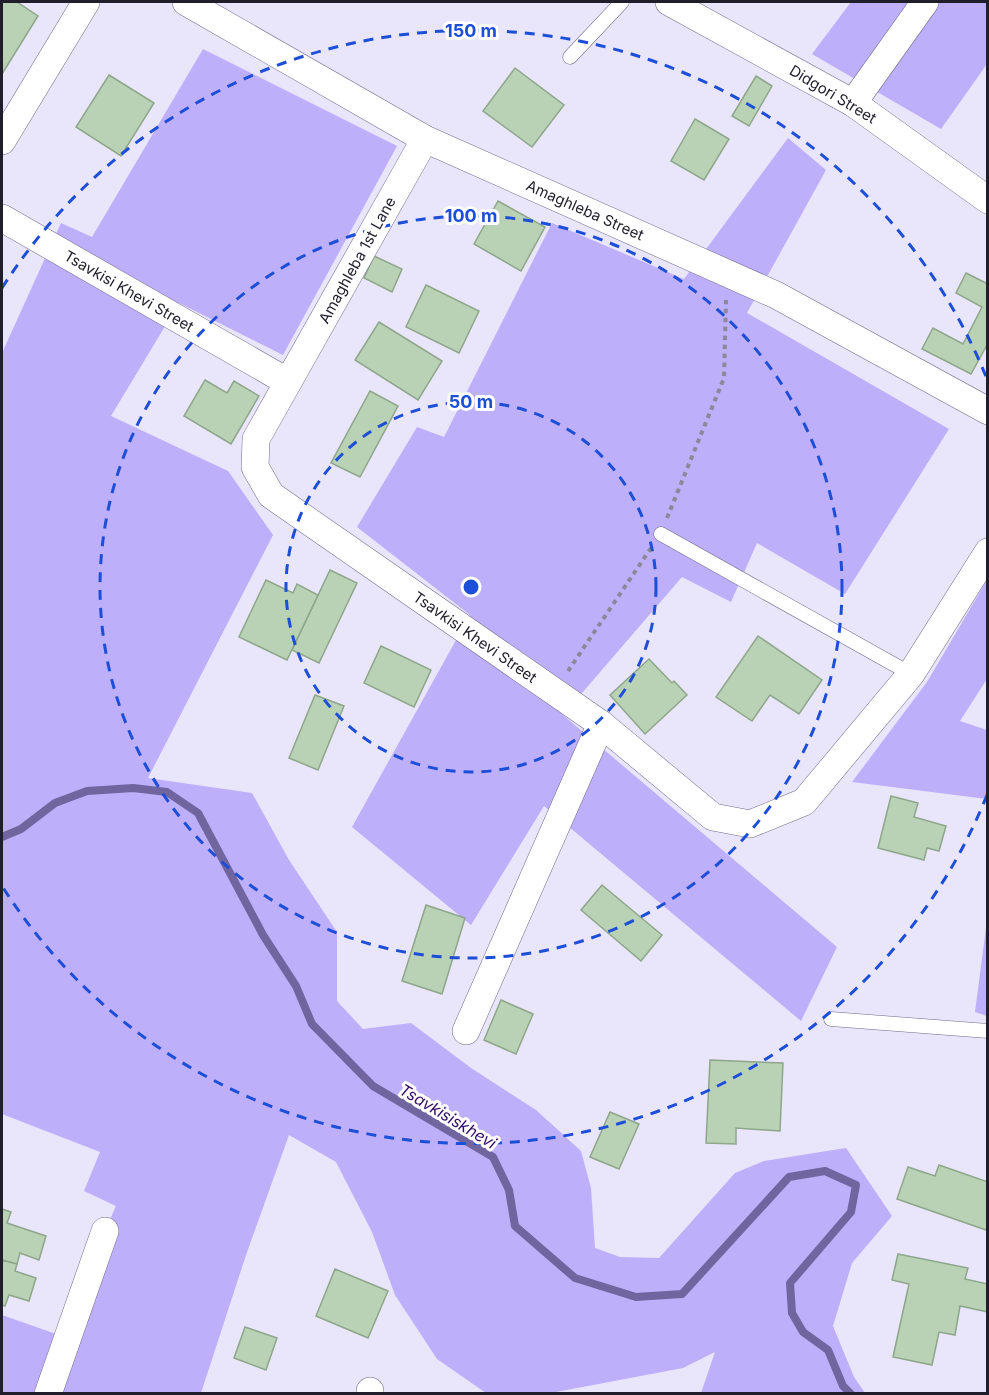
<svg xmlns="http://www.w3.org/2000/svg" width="989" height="1395" font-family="Inter,sans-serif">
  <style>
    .green { fill: #beaffa }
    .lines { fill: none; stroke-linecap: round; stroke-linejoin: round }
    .stream { stroke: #71659f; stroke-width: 8 }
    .building { fill: #b9d1b4; stroke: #8ea68a; stroke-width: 1.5 }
    .lane-casing { stroke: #716b8a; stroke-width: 15 }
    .street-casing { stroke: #716b8a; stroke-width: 28 }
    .path { stroke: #8b8899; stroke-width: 4; stroke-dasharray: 4.5 4.5; stroke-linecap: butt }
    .lane { stroke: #fff; stroke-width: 14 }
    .street { stroke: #fff; stroke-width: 27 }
    .ring { fill: none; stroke: #1d4ed8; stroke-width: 3; stroke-dasharray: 10 8 }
    .labels { text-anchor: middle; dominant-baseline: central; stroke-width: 6; stroke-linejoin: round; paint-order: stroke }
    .street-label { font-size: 15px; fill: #201e2a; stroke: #fff }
    .water-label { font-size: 16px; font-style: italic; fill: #320c6a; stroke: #fff }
    .centre { fill: #1d4ed8; stroke: #fff; stroke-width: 3 }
    .ring-label { font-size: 18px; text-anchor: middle; font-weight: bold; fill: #1d4ed8; stroke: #fff; stroke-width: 6; stroke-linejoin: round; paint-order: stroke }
  </style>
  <rect width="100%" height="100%" fill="#e9e5fb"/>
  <!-- green -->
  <g class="green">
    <polygon points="851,2 987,2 987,64 941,129 812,54"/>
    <polygon points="203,49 397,146 283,355 179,303 111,416 228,471 273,535 148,778 252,793 289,860 337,932 337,1001 363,1029 411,1023 471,1068 536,1110 581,1151 591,1188 595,1248 620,1257 659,1258 735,1173 764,1161 846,1148 892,1216 852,1263 833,1326 854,1377 865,1393 701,1393 715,1352 683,1368 556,1392 486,1393 437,1359 395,1295 372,1232 336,1162 289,1135 246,1255 201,1393 48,1393 105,1231 116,1206 84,1191 100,1152 2,1114 2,353 61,223 92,237"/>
    <polygon points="788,138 826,170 747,313 949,429 845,594 757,543 731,602 682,577 563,715 837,947 801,1021 544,806 471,925 352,827 470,615 357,527 417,427 444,437 552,223 684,279"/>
    <polygon points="987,580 987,679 960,721 987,730 987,799 852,782 927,682"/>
    <polygon points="987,920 988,1016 987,1016 975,1012"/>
    <polygon points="2,1315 56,1334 36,1393 2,1394"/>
  </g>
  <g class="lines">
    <!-- stream -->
    <polyline class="stream" points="2,837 21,829 55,803 87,791 133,788 167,792 198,813 263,935 296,986 312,1024 373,1086 493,1157 509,1190 515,1226 575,1278 636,1297 682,1294 789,1177 825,1171 856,1185 851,1212 790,1283 792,1313 803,1332 828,1350 843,1386 851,1394"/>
  </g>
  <!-- building -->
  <g class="building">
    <polygon points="2,2 17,2 38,16 2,74"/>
    <polygon points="515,68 564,105 532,147 483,111"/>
    <polygon points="109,75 154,103 121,156 76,127"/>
    <polygon points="756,76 772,86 749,126 732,116"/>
    <polygon points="695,119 729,139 704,180 671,161"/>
    <polygon points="498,201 545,227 521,271 474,244"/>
    <polygon points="374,256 402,269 392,292 364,278"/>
    <polygon points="966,273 988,284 988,343 971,374 922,349 933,328 963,344 982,307 956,293"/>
    <polygon points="426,285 479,311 459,353 406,327"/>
    <polygon points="379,322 442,361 418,400 355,360"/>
    <polygon points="205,380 227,393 234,381 259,396 231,444 184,416"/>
    <polygon points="370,391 398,406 360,477 331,463"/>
    <polygon points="330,570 357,583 319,663 292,650"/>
    <polygon points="266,580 293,593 297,584 318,595 287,660 239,637"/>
    <polygon points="758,636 822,680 799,714 770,695 752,721 716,697"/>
    <polygon points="381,646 431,670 414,707 364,683"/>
    <polygon points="649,659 672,683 674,681 687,695 645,734 610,695"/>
    <polygon points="315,695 344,706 318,770 289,758"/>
    <polygon points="891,796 918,803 914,817 946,826 939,851 927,848 924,860 878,848"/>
    <polygon points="602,885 662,935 641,961 581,910"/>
    <polygon points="426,905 465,918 442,994 402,981"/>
    <polygon points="501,1000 533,1014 516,1054 484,1040"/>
    <polygon points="710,1060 783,1063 780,1131 736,1128 736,1144 706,1143"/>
    <polygon points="610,1112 639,1124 619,1169 590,1157"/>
    <polygon points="939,1165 988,1182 988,1225 986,1230 897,1199 908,1167 935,1176"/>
    <polygon points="2,1209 11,1212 7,1223 46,1236 39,1260 20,1253 17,1264 2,1260"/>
    <polygon points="898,1254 968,1268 965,1279 988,1284 988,1312 960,1306 955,1335 939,1332 932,1365 893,1357 909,1284 892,1280"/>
    <polygon points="2,1260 17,1264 15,1271 36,1278 29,1301 9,1295 5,1306 2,1305"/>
    <polygon points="335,1269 388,1291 368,1338 316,1316"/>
    <polygon points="245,1327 277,1338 266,1370 234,1358"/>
  </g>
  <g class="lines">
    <!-- lane casing -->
    <g class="lane-casing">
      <g id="lane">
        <polyline points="570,57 622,2"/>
        <polyline points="661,534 911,674"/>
        <polyline points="831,1019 988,1031"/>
      </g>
    </g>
    <!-- street casing -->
    <g class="street-casing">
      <g id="street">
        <polyline points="186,2 425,139 776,295 988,411"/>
        <polyline points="669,2 853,103 988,200"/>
        <polyline points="853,103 925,2"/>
        <polyline points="425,139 256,439 255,467 271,495 601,724 713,817 750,824 804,802 911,674 988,552"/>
        <polyline points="2,141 86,2"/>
        <polyline points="2,218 288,382"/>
        <polyline points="466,1031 601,724"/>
        <polyline points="48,1394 105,1231"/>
        <polyline points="370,1394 370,1391"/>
      </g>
    </g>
    <!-- path -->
    <g class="path">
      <polyline points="667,518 724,378 726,300"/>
      <polyline points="568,671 651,548"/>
    </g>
    <!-- lane -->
    <use href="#lane" class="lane"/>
    <!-- street -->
    <use href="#street" class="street"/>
  </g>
  <!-- distance rings -->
  <g class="ring">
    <circle cx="471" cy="587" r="185"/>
    <circle cx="471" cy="587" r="371"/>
    <path d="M987 795A556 556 0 0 1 2 886M2 288A556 556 0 0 1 987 379"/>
  </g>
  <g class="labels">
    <!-- street labels -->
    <g class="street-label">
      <text transform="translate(833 94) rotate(31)">Didgori Street</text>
      <text transform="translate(585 210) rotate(24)">Amaghleba Street</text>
      <text transform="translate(357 260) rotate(-61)">Amaghleba 1st Lane</text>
      <text transform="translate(129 291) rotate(30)">Tsavkisi Khevi Street</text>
      <text transform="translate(475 637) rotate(35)">Tsavkisi Khevi Street</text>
    </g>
    <!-- water labels -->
    <g class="water-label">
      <text transform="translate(448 1116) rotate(31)">Tsavkisiskhevi</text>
    </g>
  </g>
  <circle cx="471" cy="587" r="9" class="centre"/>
  <g class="ring-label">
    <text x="471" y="37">150 m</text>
    <text x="471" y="222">100 m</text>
    <text x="471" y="408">50 m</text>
  </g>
  <!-- border -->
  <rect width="989" height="1395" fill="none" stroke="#201e2a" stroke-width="6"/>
</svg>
